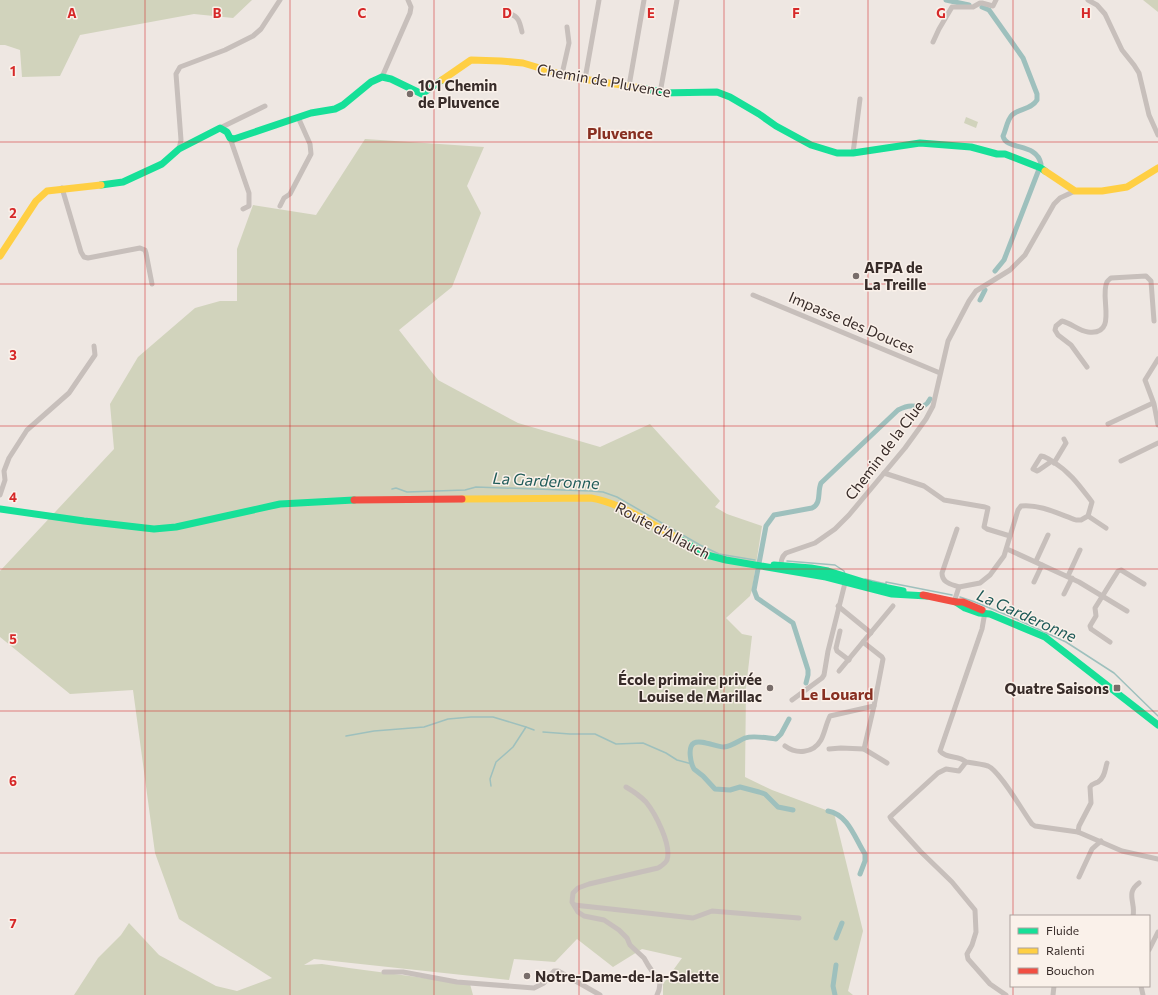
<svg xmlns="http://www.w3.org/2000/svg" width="1158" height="995" font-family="Commissioner,sans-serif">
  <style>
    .green { fill: #d1d3bc }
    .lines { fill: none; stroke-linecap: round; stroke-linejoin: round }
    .stream { stroke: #9ec0bd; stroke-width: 1.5 }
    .canal { stroke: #9ec0bd; stroke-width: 5 }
    .street { stroke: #c7bfbb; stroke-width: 5 }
    .fast { stroke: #16e098; stroke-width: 7 }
    .slow { stroke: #ffcf43; stroke-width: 7 }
    .jam { stroke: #f24e42; stroke-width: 7 }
    .grid { fill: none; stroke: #d62828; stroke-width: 1; stroke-opacity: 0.55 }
    .poi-dot { fill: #786d6a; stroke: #faf1ea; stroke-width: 1.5 }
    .labels { text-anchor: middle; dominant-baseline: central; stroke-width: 3; stroke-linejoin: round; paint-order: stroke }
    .street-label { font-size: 15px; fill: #382c29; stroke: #faf1ea }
    .poi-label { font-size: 15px; font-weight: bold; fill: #382c29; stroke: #faf1ea; text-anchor: start }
    .neighbourhood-label { font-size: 16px; font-weight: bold; fill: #882f21; stroke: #faf1ea }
    .water-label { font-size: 16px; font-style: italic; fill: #1e5a58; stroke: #faf1ea }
    .grid-label { font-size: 13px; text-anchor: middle; font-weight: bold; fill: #d62828; stroke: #faf1ea; stroke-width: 3; stroke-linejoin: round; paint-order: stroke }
  </style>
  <rect width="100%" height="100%" fill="#eee7e2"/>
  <!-- green -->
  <g class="green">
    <polygon points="0,0 252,0 233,18 194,14 80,35 60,76 22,77 20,50 5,45 0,45"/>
    <polygon points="1143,0 1158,0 1158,12"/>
    <polygon points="966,117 978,122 976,128 964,123"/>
    <polygon points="365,139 484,147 467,186 481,213 452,287 399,330 438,380 518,423 600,447 650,424 720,501 715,507 727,514 762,526 752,590 750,596 726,618 742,634 752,636 746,688 745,777 772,790 834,813 863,931 848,991 853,995 663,995 663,984 682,958 642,949 613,967 577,939 555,962 514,959 509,980 314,959 304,965 322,964 349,968 470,984 473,995 74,995 98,958 121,935 129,923 159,955 216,986 237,991 272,978 179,919 155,853 133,690 70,694 0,637 0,571 114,449 110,404 138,357 195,308 220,301 237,301 237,249 253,205 316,215"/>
  </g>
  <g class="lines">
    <!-- stream -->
    <g class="stream">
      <polyline points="392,489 396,488 407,492 465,490 476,487 591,491 603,492 617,497 700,545 719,554 755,560"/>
      <polyline points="787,561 835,565 844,571 845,574"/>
      <polyline points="865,579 886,584 886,582 952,595"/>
      <polyline points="960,597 975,602 1014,618 1066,642 1114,673 1158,716"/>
      <polyline points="543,732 570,734 595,734 616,744 643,743 666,753 677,760 692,764"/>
      <polyline points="346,736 374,731 424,727 448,719 471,717 493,717 526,727"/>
      <polyline points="491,786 490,779 496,762 513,747 526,727 534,730"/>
    </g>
    <!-- canal -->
    <g class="canal">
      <polyline points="946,0 969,5"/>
      <path d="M982,7L989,10L1023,58L1037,94V100C1031,110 1019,108 1012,115C1007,120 1006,130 1003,136C1006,151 1037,142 1041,164L1004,260L995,271"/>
      <polyline points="980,300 985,290"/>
      <path d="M806,683L808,675V670L793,623L757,598L754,590L766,526L774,515L812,508C822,503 817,492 821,483L898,410C902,408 906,406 911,406C920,406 925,409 930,399"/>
      <path d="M789,719L781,734L776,739C766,738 754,735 745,738C738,741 732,746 724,747C716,747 701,739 694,743C687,747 691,764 694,769L703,776L715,789L730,790L740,787L759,792L765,794L778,807L793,810"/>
      <path d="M828,811C849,815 855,839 865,854V861L860,874"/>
      <polyline points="836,938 842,923"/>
      <polyline points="835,995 833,986 836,965"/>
    </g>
    <!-- street -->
    <g class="street">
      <polyline points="1088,0 1097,5 1105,14 1122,50 1134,65 1139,73 1149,115 1158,135"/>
      <path d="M510,14C519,16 520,24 522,32"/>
      <polyline points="933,42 939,29 952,7 973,7 980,3 982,3 993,6 996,0"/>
      <polyline points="562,74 569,43 567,27"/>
      <polyline points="382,77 410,13 411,7 408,0"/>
      <polyline points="585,79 599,0"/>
      <polyline points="629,86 644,0"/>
      <polyline points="660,93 677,0"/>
      <polyline points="220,128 265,106"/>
      <polyline points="230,138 249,193 249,206 243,209"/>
      <polyline points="179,149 181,140 176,74 180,67 225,50 253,36 261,29 280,0"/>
      <polyline points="853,153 860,99"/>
      <polyline points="62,188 81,252 84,257 88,258 140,248 145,250 146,253 152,284"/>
      <polyline points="280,206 284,198 290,194 311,154 310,144 298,117"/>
      <polyline points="753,295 940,373"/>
      <polyline points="1158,359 1145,380 1154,404 1158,425"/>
      <path d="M1087,367L1071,345L1058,335L1055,330L1056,326L1062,321C1071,323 1079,331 1088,332C1119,336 1099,296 1107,282C1107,281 1110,279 1111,278L1146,276L1151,281L1154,321"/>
      <polyline points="1108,424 1153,403"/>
      <polyline points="1121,461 1158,443"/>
      <polyline points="884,473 924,486 944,500 985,507 988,508 984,527 987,529 1010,536"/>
      <polyline points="0,495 5,480 4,471 9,458 27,430 69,393 95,355 94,346"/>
      <polyline points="1088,516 1106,528"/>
      <path d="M957,529L942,573C942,583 951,584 959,587"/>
      <polyline points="1007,549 1079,582 1127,611"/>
      <polyline points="1036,561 1048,535"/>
      <path d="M781,568C781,562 781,557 786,553L815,543L835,529L849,515L905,448L926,419L933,406L948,341L969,301L976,291L1010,270L1025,255L1054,204L1060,198L1075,191"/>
      <polyline points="1068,576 1080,550"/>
      <polyline points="1034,582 1042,565"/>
      <polyline points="1064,594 1072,578"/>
      <path d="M954,602L959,587L980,583L990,575L1004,556L1018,510L1021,506C1040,504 1059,514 1076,520H1081L1088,516L1092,502C1079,485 1071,473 1052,461C1048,459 1045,456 1041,456L1033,469L1037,471L1039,470L1052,461L1054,463L1066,443L1064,439"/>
      <polyline points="838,606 871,633"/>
      <path d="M985,612L982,629L940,751C946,759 959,755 966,762L959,771L946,769L938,773L890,817L891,819L920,851L952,882L975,910L976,932L972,945L967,954L968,959L990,984L1006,995"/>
      <polyline points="840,631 836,648 837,651 849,660"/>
      <polyline points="1110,642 1091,629 1090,626 1096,616 1095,608 1118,571 1121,570 1144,584"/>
      <polyline points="839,671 863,642"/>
      <polyline points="792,700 822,678 824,675 828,651 846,579"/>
      <path d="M785,746C796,754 813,754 821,740C825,732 826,724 830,716L874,706L883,659L882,657L863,642L893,606"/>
      <polyline points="829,749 841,748 864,749 874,706"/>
      <polyline points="864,749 887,763"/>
      <path d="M966,762C973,763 981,764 988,766C1000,771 1023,812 1032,824L1035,826L1078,832L1122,851L1158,859"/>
      <path d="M626,787C633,791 640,796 646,802C655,813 672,845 667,860C665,864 661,866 658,868L589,884L578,888L573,893L572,902L578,912L584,916L604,920L619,930L627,938L630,945L644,958L648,965L660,983L659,990L657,995"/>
      <path d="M1078,832L1079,826L1091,803L1090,787C1092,783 1094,784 1098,782C1105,778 1105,769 1107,763"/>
      <polyline points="1079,877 1092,849 1101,841"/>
      <polyline points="574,905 693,918 712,911 799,918"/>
      <path d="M1133,916C1136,903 1125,893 1139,883"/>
      <polyline points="1149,950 1158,932"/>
      <polyline points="384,972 403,972 457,982 534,988 544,983 554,971 558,971 600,995"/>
      <polyline points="1141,986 1143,995"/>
      <polyline points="1053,995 1054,986"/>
    </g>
    <!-- fast -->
    <g class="fast">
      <polyline points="641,88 657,91 660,93 717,92 730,97 759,114 776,126 811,145 837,153 853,153 920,143 971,147 997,154 1005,154 1041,168 1045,171"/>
      <polyline points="101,185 123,182 162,164 179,149 220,128 227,132 230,138 234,139 311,113 335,109 343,105 371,82 382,77 391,79 422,94 442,80"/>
      <polyline points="0,509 84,521 154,529 176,527 280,504 354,500"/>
      <polyline points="674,536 707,555 726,560 826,577 892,594 927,596"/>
      <polyline points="774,565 811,568 828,571 873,585 903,591"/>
      <polyline points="956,602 965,608 979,613 990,614 1045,637 1158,725"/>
    </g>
    <!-- slow -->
    <g class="slow">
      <polyline points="442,80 471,60 501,61 523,63 570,77 641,88"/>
      <polyline points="1045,171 1075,191 1102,191 1127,187 1158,168"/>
      <polyline points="0,256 36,201 47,191 101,185"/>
      <path d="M462,499L591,498C621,503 647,522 674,536"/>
    </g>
    <!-- jam -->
    <g class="jam">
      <polyline points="354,500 462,499"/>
      <polyline points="923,595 956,602 963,602 982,610"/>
    </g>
  </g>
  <!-- grid -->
  <path class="grid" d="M145,0V995M290,0V995M434,0V995M579,0V995M724,0V995M868,0V995M1013,0V916M0,142H1158M0,284H1158M0,426H1158M0,569H1158M0,711H1158M0,853H1158M1013,986V995"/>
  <!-- markers -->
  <g class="poi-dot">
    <circle cx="410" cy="94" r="4"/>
    <circle cx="856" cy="276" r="4"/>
    <circle cx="770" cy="688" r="4"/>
    <rect x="1113" y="684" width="8" height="8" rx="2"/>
    <circle cx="527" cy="976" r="4"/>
  </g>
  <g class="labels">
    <!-- street labels -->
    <g class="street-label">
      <text transform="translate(604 80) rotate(10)">Chemin de Pluvence</text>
      <text transform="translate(852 322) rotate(23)">Impasse des Douces</text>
      <text transform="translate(884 450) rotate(-53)">Chemin de la Clue</text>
      <text transform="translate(663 530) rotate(28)">Route d'Allauch</text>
    </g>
    <!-- poi labels -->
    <g class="poi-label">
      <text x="418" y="85">101 Chemin<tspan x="418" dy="17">de Pluvence</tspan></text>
      <text x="864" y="267">AFPA de<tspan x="864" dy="17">La Treille</tspan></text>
      <text x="762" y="679" text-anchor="end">École primaire privée<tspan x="762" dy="17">Louise de Marillac</tspan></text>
      <text x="1109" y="688" text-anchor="end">Quatre Saisons</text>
      <text x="535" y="976">Notre-Dame-de-la-Salette</text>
    </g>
    <!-- neighbourhood labels -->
    <g class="neighbourhood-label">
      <text x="620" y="132">Pluvence</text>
      <text x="837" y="693">Le Louard</text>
    </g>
    <!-- water labels -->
    <g class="water-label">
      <text transform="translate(546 480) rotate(3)">La Garderonne</text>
      <text transform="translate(1027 615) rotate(24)">La Garderonne</text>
    </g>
  </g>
  <g class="grid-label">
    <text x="72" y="18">A</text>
    <text x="217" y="18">B</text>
    <text x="362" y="18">C</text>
    <text x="507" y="18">D</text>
    <text x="651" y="18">E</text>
    <text x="796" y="18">F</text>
    <text x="941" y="18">G</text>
    <text x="1086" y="18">H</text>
    <text x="13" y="76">1</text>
    <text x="13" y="218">2</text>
    <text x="13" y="360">3</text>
    <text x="13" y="502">4</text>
    <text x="13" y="644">5</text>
    <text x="13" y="786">6</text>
    <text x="13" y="928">7</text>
  </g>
  <!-- legend -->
  <rect x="1010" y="915" width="140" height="72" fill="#faf1ea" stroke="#aca29d"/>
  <rect x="1018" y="928" width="20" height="6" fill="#16e098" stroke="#aca29d"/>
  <text x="1046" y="935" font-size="12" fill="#382c29">Fluide</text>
  <rect x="1018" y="948" width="20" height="6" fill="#ffcf43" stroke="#aca29d"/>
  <text x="1046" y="955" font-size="12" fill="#382c29">Ralenti</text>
  <rect x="1018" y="968" width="20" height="6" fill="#f24e42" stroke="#aca29d"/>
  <text x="1046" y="975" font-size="12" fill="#382c29">Bouchon</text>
</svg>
